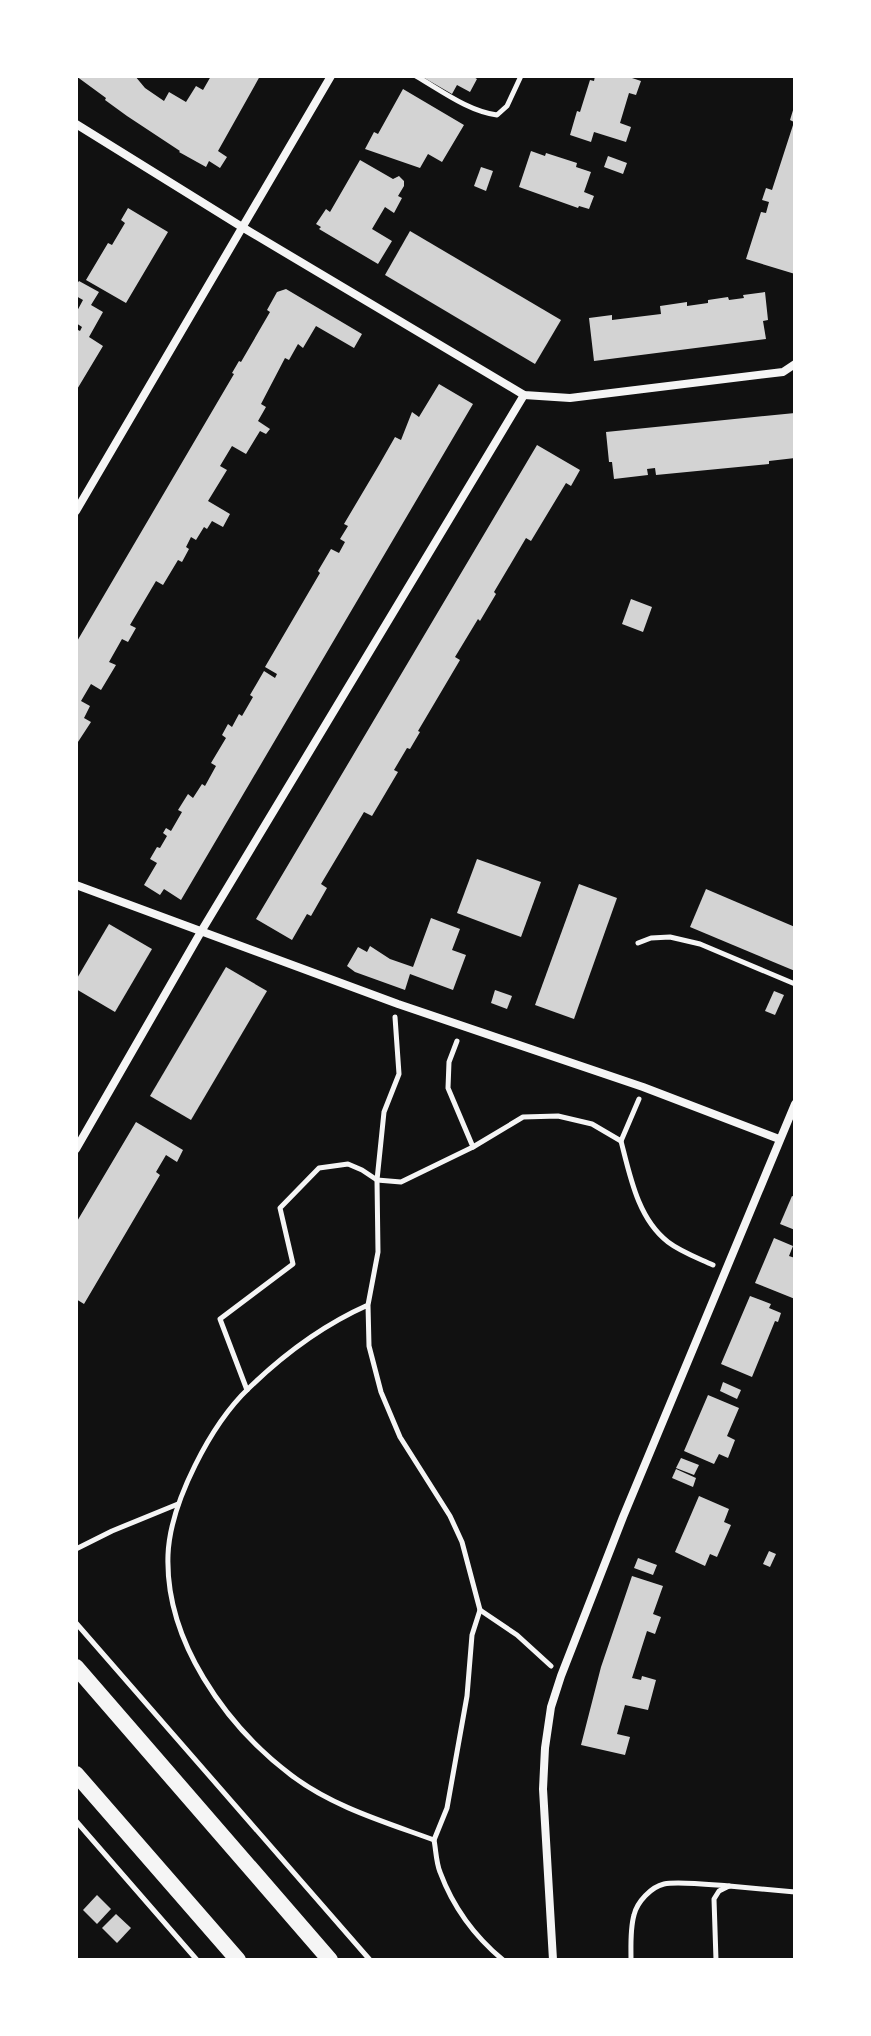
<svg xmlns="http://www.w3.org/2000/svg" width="871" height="2036" font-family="Lato,sans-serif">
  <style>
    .building { fill: #d3d3d3 }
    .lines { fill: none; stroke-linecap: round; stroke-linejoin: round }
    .path { stroke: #f5f5f5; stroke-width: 5 }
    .service { stroke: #f5f5f5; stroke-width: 5 }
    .minor { stroke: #f5f5f5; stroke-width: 8 }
    .primary { stroke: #f5f5f5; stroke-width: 16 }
  </style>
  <rect width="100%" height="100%" fill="#111"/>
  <!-- building -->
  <g class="building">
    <polygon points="76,76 135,76 145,88 164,101 169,92 186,102 196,86 203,90 211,76 260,76 218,151 227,157 220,168 209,161 206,167 179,152 180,151 127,116 105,100 106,98"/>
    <polygon points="421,76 472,76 477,79 470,92 457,85 452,94"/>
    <polygon points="595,76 626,76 641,81 636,95 629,93 620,123 631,127 626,142 594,132 591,142 570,135 577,111 580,112 590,80 594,81"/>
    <polygon points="403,89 464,125 442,162 428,154 420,168 365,149 374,132 378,134"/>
    <polygon points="794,107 795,107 795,274 746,259 761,212 766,213 769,202 762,200 766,188 772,190 794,122 790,120"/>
    <polygon points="531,151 545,156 546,153 577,163 576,167 591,172 584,192 594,196 589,209 579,206 578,208 519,187"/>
    <polygon points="608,156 627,163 623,174 604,167"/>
    <polygon points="360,160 393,179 399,176 404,181 404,186 398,196 402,198 394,213 385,207 372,229 392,241 378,264 319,229 321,227 316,224 326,209 330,212"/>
    <polygon points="481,167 493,171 486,191 474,186"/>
    <polygon points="128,208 168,232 126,303 86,280 108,243 112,245 125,223 121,220"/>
    <polygon points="410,231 561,320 535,364 385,275"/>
    <polygon points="79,281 99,292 91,305 103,312 89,337 103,346 76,391 76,329 80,331 82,327 76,323 76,313 83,300 76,296 76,285"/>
    <polygon points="286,289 362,334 354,348 316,326 303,348 298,344 289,360 285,358 261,404 266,407 258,421 270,429 266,434 260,431 246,454 232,446 220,466 227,470 208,501 230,514 223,527 212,521 207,529 204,527 196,540 191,537 186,547 189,549 182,562 178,560 163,585 156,581 130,625 136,628 128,642 122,639 109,662 116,665 101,690 91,684 81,701 90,706 84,718 91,722 76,745 76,643 234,374 232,373 239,361 241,362 270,312 267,310 277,292"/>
    <polygon points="765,292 768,320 763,321 766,339 594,361 589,318 612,315 612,320 661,314 660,306 687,302 687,306 708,303 708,300 728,297 729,300 744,298 743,295"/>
    <polygon points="439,384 473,404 181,900 164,889 160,895 144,885 157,863 150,859 157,847 160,848 167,836 163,833 166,828 171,831 182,812 178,810 188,794 193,798 202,784 205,786 216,766 211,763 226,738 222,735 228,724 232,727 239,714 242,716 253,697 250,695 264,671 275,678 277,674 265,667 320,573 318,571 331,549 339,553 345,542 340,539 348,526 344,524 379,465 395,437 401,440 412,412 419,417"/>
    <polygon points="795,413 795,458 769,461 769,464 656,475 655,468 647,469 648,475 614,479 612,462 609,462 606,432"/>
    <polygon points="537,445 580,470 571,486 566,483 531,541 526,538 494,592 496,594 480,621 478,619 455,657 460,660 418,731 420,732 410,749 407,748 394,770 398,772 372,816 364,812 321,884 327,888 311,916 307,914 292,940 256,919"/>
    <polygon points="631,599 652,607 643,632 622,624"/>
    <polygon points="477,859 541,882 521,937 457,913"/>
    <polygon points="579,884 617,898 574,1019 535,1005"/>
    <polygon points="706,889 795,927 795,971 690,927"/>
    <polygon points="431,918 460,929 452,950 466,955 453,990 410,974 405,990 355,972 347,966 358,947 367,952 370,946 390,959 413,967"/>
    <polygon points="109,924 152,949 115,1012 76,989 76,980"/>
    <polygon points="226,967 267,991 191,1120 150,1096"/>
    <polygon points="495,990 512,996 507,1009 491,1003"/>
    <polygon points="774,991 784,995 775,1015 765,1011"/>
    <polygon points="136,1122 183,1150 177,1162 166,1155 156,1172 160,1175 84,1304 76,1299 76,1223"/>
    <polygon points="792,1196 795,1197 795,1230 780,1224"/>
    <polygon points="774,1238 793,1246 789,1256 795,1258 795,1299 755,1283"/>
    <polygon points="750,1296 771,1304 769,1308 781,1313 778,1322 775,1321 752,1377 721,1364"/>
    <polygon points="723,1382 741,1390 737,1399 720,1391"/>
    <polygon points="708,1395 739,1408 727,1436 735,1440 728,1458 719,1454 714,1464 684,1451"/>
    <polygon points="681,1458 699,1465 694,1475 676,1468"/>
    <polygon points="676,1469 696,1478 693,1487 672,1478"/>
    <polygon points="699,1496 729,1509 724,1522 731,1525 717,1557 710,1554 705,1566 675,1552"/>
    <polygon points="769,1551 776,1554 770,1567 763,1564"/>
    <polygon points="638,1558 657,1565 653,1575 634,1568"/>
    <polygon points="632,1576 663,1586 653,1614 661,1617 655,1634 647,1631 632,1678 641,1680 642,1676 656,1680 648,1710 625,1705 617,1734 630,1737 625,1755 581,1745 601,1667"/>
    <polygon points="97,1895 111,1909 97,1924 83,1910"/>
    <polygon points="116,1914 131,1928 117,1943 102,1928"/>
  </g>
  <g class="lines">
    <!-- path -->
    <g class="path">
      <path d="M621,1141C630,1176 638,1219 668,1242C681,1252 698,1258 713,1265"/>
      <polyline points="473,1147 523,1117 558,1116 592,1124 621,1141 639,1099"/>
      <path d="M368,1305L369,1346L381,1392L400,1437L450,1516L462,1542L480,1610L472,1635L467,1696L447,1808L434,1840C385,1822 333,1807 291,1775C225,1725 165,1640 168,1555C170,1503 211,1424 249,1388C284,1354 323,1325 368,1305L378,1252L377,1180L384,1112L399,1074L395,1017"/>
      <polyline points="247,1390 220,1319 293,1264 280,1208 319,1168 348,1164 362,1170 377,1180 401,1182 473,1147 448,1088 449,1062 457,1041"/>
      <polyline points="76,1549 112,1531 178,1504"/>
      <polyline points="480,1610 517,1635 551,1666"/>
      <polyline points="76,1623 370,1960"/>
      <polyline points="76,1821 197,1960"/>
      <path d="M434,1840C436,1850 436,1862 440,1872C453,1907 474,1936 503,1960"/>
      <path d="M631,1960C631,1945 630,1929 634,1915C637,1902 651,1887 664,1884C678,1881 713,1885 729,1886"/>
      <polyline points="716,1960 714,1899 719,1891 729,1886 795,1892"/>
    </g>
    <!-- service -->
    <g class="service">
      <path d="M416,76C442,91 468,111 497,115L507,106L521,76"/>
      <polyline points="638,943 651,938 670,937 700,944 795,984"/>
    </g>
    <!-- minor -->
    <g class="minor">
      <polyline points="76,124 242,227 524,395 570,398 783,372 795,364"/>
      <polyline points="76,511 331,76"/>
      <polyline points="76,885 398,1004 643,1087 779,1139"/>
      <polyline points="76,1149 202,930 524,395"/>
      <polyline points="553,1960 543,1789 545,1748 551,1707 561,1676 623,1517 795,1104"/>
    </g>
    <!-- primary -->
    <g class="primary">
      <polyline points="76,1667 330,1960"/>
      <polyline points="76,1774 238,1960"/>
    </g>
  </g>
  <!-- border -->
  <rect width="871" height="2036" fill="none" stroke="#ffffff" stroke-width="156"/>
</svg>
